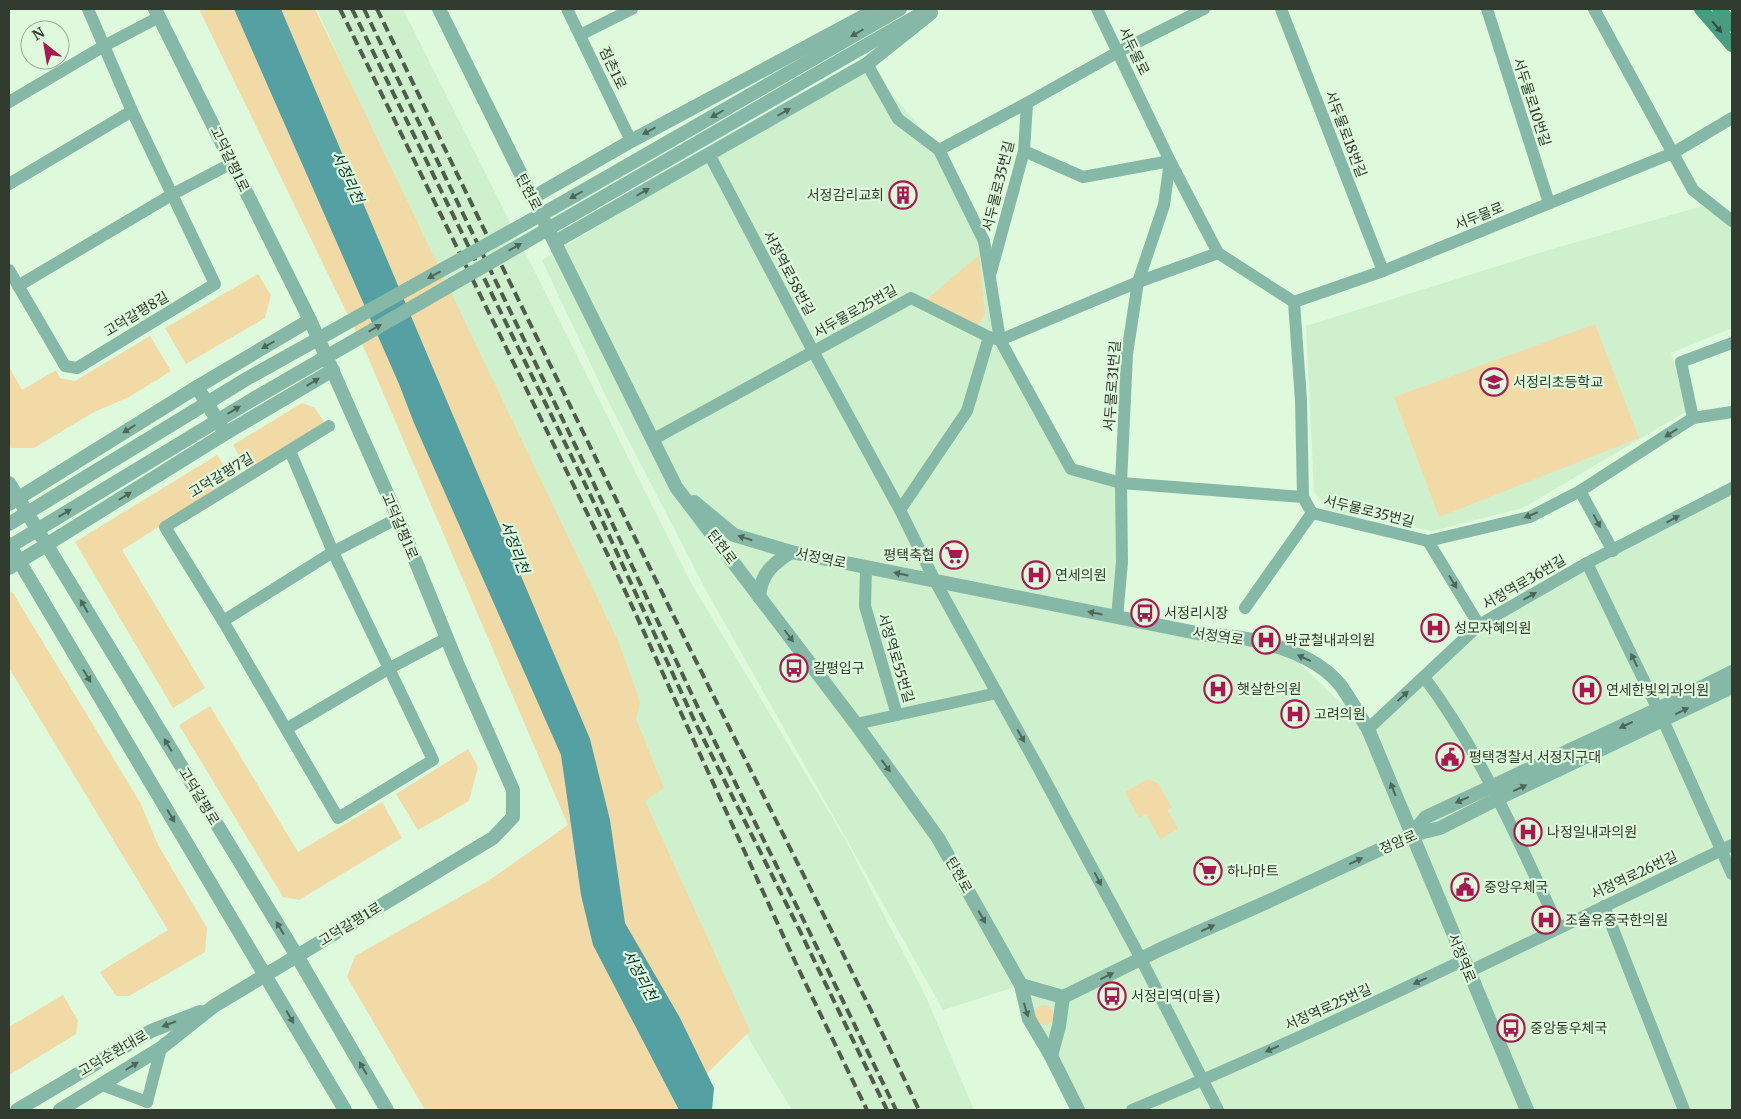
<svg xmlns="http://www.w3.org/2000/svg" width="1741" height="1119" font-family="Merriweather,'Noto Sans KR',serif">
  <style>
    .built { fill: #cff0cc }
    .green { fill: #f1daa5 }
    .water { fill: #54a0a2 }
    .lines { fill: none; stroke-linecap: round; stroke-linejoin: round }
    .minor { stroke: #85b8a6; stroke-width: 12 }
    .tertiary { stroke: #85b8a6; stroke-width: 14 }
    .secondary { stroke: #489c81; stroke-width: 14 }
    .rail { stroke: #505d4e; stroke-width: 4; stroke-dasharray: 10 5; stroke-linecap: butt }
    .tertiary-bridge { stroke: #85b8a6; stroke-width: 14 }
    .oneway { fill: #364e3f }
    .oneway2 { fill: #4e6759 }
    .labels { text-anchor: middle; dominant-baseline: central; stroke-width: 4.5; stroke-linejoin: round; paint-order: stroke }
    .street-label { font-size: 14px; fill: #313b2f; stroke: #def9db }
    .poi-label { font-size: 14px; fill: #313b2f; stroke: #def9db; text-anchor: start }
    .water-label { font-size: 15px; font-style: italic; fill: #093031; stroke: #def9db }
  </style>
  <rect width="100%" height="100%" fill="#def9db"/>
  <!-- built -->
  <g class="built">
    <polygon points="317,9 403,9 691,583 845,839 926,997 974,1110 792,1110 753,1046 688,917 627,759 543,516"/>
    <polygon points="867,64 939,150 984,241 1000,340 1071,469 1121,483 1117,617 1282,647 1368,729 1479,625 1732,488 1732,1110 1081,1110 1021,985 943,1010 707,592 607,399 542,260"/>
    <polygon points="1703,206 1732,227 1732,328 1671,353 1687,411 1523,508 1433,531 1327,510 1314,491 1306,326 1549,250"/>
  </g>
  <!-- green -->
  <g class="green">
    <polygon points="199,9 315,9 619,643 640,702 636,719 664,788 645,801 750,1031 685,1095 693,1110 425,1110 347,977 355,956 488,881 568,825 364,348"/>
    <polygon points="979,255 985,313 977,327 925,301"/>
    <polygon points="258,274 271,295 265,318 186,364 165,328"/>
    <polygon points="1595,324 1639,438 1439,517 1394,397"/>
    <polygon points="150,336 171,371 129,397 94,412 34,448 11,448 9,445 9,367 22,390 56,370 60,378 75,381"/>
    <polygon points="302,403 315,408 325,424 248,472 233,445"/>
    <polygon points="217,455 233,480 122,550 205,688 173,708 75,542"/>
    <polygon points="9,591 13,593 141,804 158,845 207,928 205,952 129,996 116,996 100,972 168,930 9,668"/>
    <polygon points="210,706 298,852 382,802 402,838 299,900 283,897 179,725"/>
    <polygon points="468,749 478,767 469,801 418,830 396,794"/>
    <polygon points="1148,779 1158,783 1172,808 1167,810 1178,829 1160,839 1146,814 1139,818 1125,792"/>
    <polygon points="63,995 78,1021 76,1034 9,1075 9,1027"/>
    <circle cx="1044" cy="1015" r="10"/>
  </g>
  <!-- water -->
  <polygon class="water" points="234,9 281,9 590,739 610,820 625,923 680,1018 714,1088 712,1110 679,1110 593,945 581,895 561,755 414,423 399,384"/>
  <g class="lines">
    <!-- minor -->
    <g class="minor">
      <polyline points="567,9 631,141"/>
      <polyline points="1097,9 1170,161 1218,253 1294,302 1301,401 1303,497"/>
      <polyline points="1281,9 1383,271"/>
      <polyline points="1487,9 1549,203"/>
      <polyline points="1594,9 1693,190 1732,221"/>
      <polyline points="580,35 632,9"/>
      <polyline points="867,64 898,119 939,150 1027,103 1118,52 1204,9"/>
      <polyline points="9,102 104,46 159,17"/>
      <polyline points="939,150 984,241 1000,340 1071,469 1121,483 1303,497 1312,513 1428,541 1530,517 1580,491 1693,418 1732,412"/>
      <polyline points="1024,151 1083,177 1170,161 1164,205 1138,282 1127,354 1121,483 1122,562 1117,617"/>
      <polyline points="709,154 813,351 900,510 935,581 1039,769 1141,959 1218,1110"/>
      <polyline points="9,184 132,111"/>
      <polyline points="9,270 65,366 77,368 215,284 132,111 88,9"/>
      <polyline points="991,272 1024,151 1027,103"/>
      <polyline points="18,286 173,194 232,163"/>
      <polyline points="1294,302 1383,271 1673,153 1732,118"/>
      <polyline points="1693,418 1681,362 1732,343"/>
      <polyline points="652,440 911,298 989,337 1000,340 1138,282 1218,253"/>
      <polyline points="290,451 333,552 433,760 338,818 223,621 165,527 329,426"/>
      <polyline points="1580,491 1613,551"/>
      <polyline points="900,510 967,411 989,337"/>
      <polyline points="1428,541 1479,625"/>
      <polyline points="1587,563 1663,720 1732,874"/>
      <polyline points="866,567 865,606 897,715 997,693"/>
      <polyline points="1245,608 1312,513"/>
      <polyline points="223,621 333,552 398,518"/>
      <path d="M1424,677C1481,753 1519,842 1559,928"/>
      <polyline points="856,724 897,715"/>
      <polyline points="286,729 388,669 447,638"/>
      <polyline points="1368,729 1479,625 1587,563 1732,488"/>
      <polyline points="1604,906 1684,1110"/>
      <polyline points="1468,972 1732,845"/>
      <polyline points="102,1085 147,1102"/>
      <polyline points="147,1102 161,1048"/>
      <path d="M1132,1110C1244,1063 1354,1013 1464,960"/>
    </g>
    <!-- tertiary -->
    <g class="tertiary">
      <polyline points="439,9 676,487 856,724 938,838 1021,985 1029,1019 1051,1056 1078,1110"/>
      <polyline points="532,198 631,141 877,9"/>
      <polyline points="555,242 867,64 931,13"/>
      <polyline points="197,387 224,431"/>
      <polyline points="9,483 297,956 387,1110"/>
      <path d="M694,502L734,535L791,552L1207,635C1249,635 1314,651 1341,686C1351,700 1359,715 1368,729L1527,1110"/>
      <polyline points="9,504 197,387 310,320"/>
      <polyline points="9,544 345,1110"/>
      <polyline points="9,568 226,433 333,370"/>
      <path d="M759,597C761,573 773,564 791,552"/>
      <polyline points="1411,835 1426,817 1658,709 1732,672"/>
      <polyline points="1021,985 1063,997"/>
      <polyline points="1063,997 1163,948 1267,902 1411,835 1440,828 1499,798 1732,687"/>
      <polyline points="1051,1056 1059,1026 1063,997"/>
      <polyline points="17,1110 151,1031 200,1012"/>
      <polyline points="60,1110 161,1048 214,1006 493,838 513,817 513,790 457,663 398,518 310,320 155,9"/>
    </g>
    <!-- secondary -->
    <g class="secondary">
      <polyline points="1701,9 1732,45"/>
      <polyline points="1719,9 1732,25"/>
    </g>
    <!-- rail -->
    <g class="rail">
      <polyline points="340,9 621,582 798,968 867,1110"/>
      <polyline points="352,9 589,492 695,722 796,923 887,1110"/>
      <polyline points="364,9 593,482 700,712 806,925 896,1110"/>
      <path d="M377,9C483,227 589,446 697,663C771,812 848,960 919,1110"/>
    </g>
    <!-- tertiary-bridge -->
    <g class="tertiary-bridge">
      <polyline points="9,524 248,378 560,204 900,9"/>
      <polyline points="9,547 255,398 929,9"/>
    </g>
  </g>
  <!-- one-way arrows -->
  <defs><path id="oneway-solid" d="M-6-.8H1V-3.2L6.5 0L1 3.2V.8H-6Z" transform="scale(1.25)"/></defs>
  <use class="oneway" href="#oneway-solid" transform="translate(1717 27) rotate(50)"/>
  <g class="oneway2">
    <use href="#oneway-solid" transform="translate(857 33) rotate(150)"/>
    <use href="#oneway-solid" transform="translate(784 112) rotate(-30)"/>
    <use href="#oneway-solid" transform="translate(717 114) rotate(150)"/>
    <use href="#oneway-solid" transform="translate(649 131) rotate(152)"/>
    <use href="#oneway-solid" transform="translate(643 192) rotate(-30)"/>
    <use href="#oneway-solid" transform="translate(576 195) rotate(150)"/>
    <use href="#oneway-solid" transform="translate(515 247) rotate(-30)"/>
    <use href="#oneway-solid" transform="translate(434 275) rotate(151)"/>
    <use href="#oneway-solid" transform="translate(375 328) rotate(-30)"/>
    <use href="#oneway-solid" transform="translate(268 345) rotate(150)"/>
    <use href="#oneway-solid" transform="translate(313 382) rotate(-31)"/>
    <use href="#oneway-solid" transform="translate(234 410) rotate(-31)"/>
    <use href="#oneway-solid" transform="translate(129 429) rotate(148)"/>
    <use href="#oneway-solid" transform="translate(1671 433) rotate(147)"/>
    <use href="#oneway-solid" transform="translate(125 496) rotate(-32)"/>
    <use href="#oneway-solid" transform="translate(65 513) rotate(-31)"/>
    <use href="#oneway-solid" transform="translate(1531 515) rotate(158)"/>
    <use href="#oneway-solid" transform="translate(1673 519) rotate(-28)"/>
    <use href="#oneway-solid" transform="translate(1597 521) rotate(62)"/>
    <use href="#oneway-solid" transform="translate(745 538) rotate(-163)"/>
    <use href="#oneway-solid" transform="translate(901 574) rotate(-168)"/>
    <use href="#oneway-solid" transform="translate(1453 582) rotate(59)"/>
    <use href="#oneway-solid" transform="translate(1530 596) rotate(-30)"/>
    <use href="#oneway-solid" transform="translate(84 606) rotate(-121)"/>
    <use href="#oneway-solid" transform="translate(1095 613) rotate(-169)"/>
    <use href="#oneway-solid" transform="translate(789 636) rotate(53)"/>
    <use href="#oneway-solid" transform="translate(1304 658) rotate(-155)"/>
    <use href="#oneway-solid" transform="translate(1634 660) rotate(-116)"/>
    <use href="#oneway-solid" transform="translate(87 676) rotate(59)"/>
    <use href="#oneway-solid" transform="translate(1403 696) rotate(-43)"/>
    <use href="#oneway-solid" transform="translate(1682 711) rotate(-26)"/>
    <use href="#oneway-solid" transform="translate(1626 725) rotate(155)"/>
    <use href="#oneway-solid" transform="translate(1021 736) rotate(61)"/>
    <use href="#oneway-solid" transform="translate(168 745) rotate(-121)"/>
    <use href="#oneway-solid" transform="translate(886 766) rotate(54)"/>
    <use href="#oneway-solid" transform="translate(1520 788) rotate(-25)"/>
    <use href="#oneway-solid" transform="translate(1393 789) rotate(-111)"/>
    <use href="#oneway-solid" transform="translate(1462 800) rotate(156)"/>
    <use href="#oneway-solid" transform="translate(171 816) rotate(59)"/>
    <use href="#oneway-solid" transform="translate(1356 861) rotate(-25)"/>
    <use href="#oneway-solid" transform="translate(1098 879) rotate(62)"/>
    <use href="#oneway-solid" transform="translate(982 917) rotate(61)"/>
    <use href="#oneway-solid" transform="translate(280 928) rotate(-121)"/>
    <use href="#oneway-solid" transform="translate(1208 928) rotate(-24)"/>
    <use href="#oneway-solid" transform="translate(1107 976) rotate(-26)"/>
    <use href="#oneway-solid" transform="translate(1420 981) rotate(155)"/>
    <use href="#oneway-solid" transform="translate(1026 1010) rotate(73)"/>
    <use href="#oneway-solid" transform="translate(290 1017) rotate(60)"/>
    <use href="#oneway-solid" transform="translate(169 1024) rotate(159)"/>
    <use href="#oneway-solid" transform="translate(1272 1049) rotate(156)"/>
    <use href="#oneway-solid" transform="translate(132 1066) rotate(-32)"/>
    <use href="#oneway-solid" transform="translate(363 1068) rotate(-120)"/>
  </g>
  <!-- icons -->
  <defs>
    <g id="building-ring" transform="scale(1.4375)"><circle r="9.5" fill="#def9db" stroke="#a91851" stroke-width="1.5"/><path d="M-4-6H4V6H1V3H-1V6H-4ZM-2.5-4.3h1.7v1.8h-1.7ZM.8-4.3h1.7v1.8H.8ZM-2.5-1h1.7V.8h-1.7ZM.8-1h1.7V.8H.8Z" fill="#a91851"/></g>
    <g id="school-ring" transform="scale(1.4375)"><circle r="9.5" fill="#def9db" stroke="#a91851" stroke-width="1.5"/><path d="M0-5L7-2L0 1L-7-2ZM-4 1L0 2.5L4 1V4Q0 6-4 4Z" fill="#a91851"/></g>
    <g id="supermarket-ring" transform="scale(1.4375)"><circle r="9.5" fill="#def9db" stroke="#a91851" stroke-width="1.5"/><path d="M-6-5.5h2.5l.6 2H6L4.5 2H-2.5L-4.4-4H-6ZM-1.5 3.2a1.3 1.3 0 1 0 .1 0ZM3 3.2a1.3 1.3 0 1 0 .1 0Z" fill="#a91851"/></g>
    <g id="hospital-ring" transform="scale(1.4375)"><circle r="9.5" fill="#def9db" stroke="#a91851" stroke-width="1.5"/><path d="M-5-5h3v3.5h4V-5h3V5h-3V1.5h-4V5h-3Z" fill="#a91851"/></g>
    <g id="bus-ring" transform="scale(1.4375)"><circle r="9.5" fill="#def9db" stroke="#a91851" stroke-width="1.5"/><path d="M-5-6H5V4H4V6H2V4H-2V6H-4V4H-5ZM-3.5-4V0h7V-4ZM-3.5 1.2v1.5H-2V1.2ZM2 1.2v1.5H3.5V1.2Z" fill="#a91851"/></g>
    <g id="civic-ring" transform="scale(1.4375)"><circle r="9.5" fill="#def9db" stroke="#a91851" stroke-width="1.5"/><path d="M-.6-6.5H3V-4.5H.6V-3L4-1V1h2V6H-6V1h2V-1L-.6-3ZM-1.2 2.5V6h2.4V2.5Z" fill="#a91851"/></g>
  </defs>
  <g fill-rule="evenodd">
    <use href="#building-ring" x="903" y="195"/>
    <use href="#school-ring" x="1494" y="382"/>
    <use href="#supermarket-ring" x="954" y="555"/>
    <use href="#hospital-ring" x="1036" y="575"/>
    <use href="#bus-ring" x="1145" y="613"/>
    <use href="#hospital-ring" x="1435" y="628"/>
    <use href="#hospital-ring" x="1266" y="640"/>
    <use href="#bus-ring" x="794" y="668"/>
    <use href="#hospital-ring" x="1218" y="689"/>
    <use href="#hospital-ring" x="1587" y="690"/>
    <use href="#hospital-ring" x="1295" y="714"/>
    <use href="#civic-ring" x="1450" y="757"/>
    <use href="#hospital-ring" x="1528" y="832"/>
    <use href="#supermarket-ring" x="1208" y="871"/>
    <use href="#civic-ring" x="1465" y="887"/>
    <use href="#hospital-ring" x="1546" y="920"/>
    <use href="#bus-ring" x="1112" y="996"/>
    <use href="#bus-ring" x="1511" y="1028"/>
  </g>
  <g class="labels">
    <!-- street labels -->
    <g class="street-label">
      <text transform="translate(1134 51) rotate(64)">서두물로</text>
      <text transform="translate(613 68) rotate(65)">점촌1로</text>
      <text transform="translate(1532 102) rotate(72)">서두물로10번길</text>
      <text transform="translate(1346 134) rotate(69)">서두물로18번길</text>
      <text transform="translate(230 159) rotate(64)">고덕갈평1로</text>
      <text transform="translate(998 186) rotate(-76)">서두물로35번길</text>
      <text transform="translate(529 192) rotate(63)">탄현로</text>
      <text transform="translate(1479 216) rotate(-22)">서두물로</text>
      <text transform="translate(789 273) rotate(62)">서정역로58번길</text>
      <text transform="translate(855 311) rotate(-29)">서두물로25번길</text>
      <text transform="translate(136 314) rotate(-31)">고덕갈평8길</text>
      <text transform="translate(1112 386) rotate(-86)">서두물로31번길</text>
      <text transform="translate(221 475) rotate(-31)">고덕갈평7길</text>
      <text transform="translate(1369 511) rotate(14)">서두물로35번길</text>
      <text transform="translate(400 526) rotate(67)">고덕갈평1로</text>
      <text transform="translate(722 547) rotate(53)">탄현로</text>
      <text transform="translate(821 558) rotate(12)">서정역로</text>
      <text transform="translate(1524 582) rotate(-30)">서정역로36번길</text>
      <text transform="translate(1218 636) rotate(9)">서정역로</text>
      <text transform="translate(896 658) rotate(73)">서정역로55번길</text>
      <text transform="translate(199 796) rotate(59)">고덕갈평로</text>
      <text transform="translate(1398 842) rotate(-23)">정암로</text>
      <text transform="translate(959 875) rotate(61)">탄현로</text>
      <text transform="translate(1634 875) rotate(-25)">서정역로26번길</text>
      <text transform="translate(350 924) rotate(-31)">고덕갈평1로</text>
      <text transform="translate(1462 958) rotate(68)">서정역로</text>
      <text transform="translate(1328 1007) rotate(-24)">서정역로25번길</text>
      <text transform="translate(113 1053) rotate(-30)">고덕순환대로</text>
    </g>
    <!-- poi labels -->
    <g class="poi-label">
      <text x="884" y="195" text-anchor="end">서정감리교회</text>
      <text x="1513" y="382">서정리초등학교</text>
      <text x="935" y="555" text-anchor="end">평택축협</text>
      <text x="1055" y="575">연세의원</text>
      <text x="1164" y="613">서정리시장</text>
      <text x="1454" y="628">성모자혜의원</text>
      <text x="1285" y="640">박균철내과의원</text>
      <text x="813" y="668">갈평입구</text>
      <text x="1237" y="689">햇살한의원</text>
      <text x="1606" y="690">연세한빛외과의원</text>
      <text x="1314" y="714">고려의원</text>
      <text x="1469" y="757">평택경찰서 서정지구대</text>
      <text x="1547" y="832">나정일내과의원</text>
      <text x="1227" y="871">하나마트</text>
      <text x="1484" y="887">중앙우체국</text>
      <text x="1565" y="920">조술유중국한의원</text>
      <text x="1131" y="996">서정리역(마을)</text>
      <text x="1530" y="1028">중앙동우체국</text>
    </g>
    <!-- water labels -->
    <g class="water-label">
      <text transform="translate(348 177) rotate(65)">서정리천</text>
      <text transform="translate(515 547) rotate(69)">서정리천</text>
      <text transform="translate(640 975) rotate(62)">서정리천</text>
    </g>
  </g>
  <!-- border -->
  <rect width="1741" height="1119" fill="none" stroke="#313b2f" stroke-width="20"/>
  <!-- north arrow -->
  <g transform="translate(45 45) rotate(329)"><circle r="24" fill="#def9db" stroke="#99ad96"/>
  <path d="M0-4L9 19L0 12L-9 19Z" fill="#a91851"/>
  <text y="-8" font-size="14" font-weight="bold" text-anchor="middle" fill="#313b2f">N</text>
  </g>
</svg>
